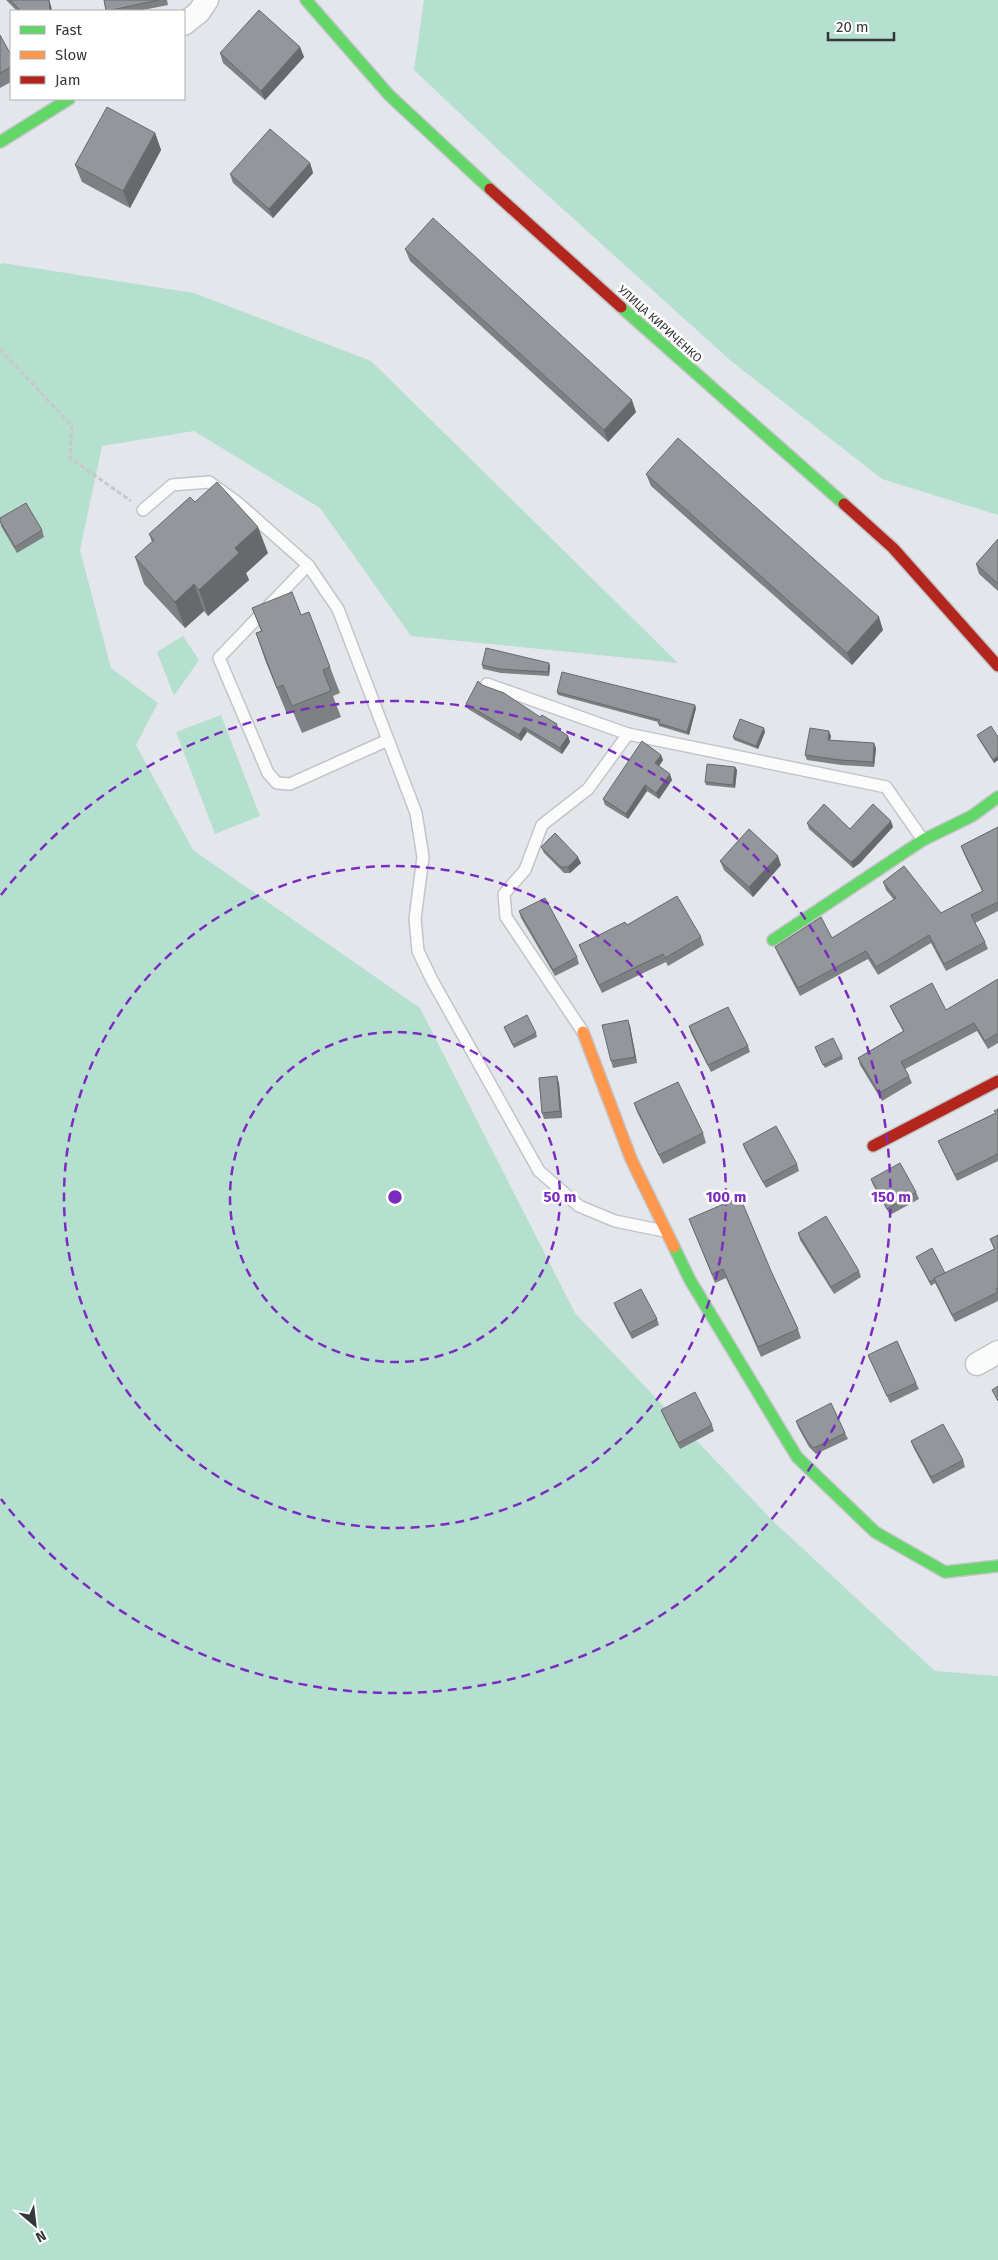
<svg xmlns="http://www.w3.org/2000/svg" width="998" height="2260" font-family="'Fira Sans',sans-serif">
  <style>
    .green { fill: #b5dfce }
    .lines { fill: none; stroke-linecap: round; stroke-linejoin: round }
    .lane-casing { stroke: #c2c4c9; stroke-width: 14 }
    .street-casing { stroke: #c2c4c9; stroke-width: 25 }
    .fast-casing { stroke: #c2c4c9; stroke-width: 14 }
    .slow-casing { stroke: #c2c4c9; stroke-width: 14 }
    .jam-casing { stroke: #c2c4c9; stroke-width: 14 }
    .path { stroke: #c7c8ca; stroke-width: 3; stroke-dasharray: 5 2.5; stroke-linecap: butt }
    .lane { stroke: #fbfbfc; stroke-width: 11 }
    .street { stroke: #fbfbfc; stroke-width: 22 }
    .fast { stroke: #63d668; stroke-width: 11 }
    .slow { stroke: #ff974d; stroke-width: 11 }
    .jam { stroke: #b3261e; stroke-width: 11 }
    .wall { fill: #7e8184 }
    .shaded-wall { fill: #67696c }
    .building { fill: #93969a; stroke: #67696c }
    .ring { fill: none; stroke: #7b2cbf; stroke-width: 2.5; stroke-dasharray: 9 6 }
    .labels { text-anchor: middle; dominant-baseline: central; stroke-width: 5; stroke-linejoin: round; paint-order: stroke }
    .street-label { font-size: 12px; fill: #35373b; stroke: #fff }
    .centre { fill: #7b2cbf; stroke: #fff; stroke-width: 2.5 }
    .ring-label { font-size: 15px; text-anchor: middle; font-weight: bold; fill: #7b2cbf; stroke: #fff; stroke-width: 5; stroke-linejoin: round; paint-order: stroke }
  </style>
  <rect width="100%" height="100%" fill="#e3e7ec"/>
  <!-- green -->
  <g class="green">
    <polygon points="424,0 998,0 998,515 882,479 731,361 524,174 414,70"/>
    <polygon points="2,263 194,293 371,361 678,663 411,636 320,508 194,431 102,446 80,550 111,668 158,703 136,745 193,850 420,1008 575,1313 774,1522 935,1671 998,1676 998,2260 0,2260 0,265"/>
    <polygon points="183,636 199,660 174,696 157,652"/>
    <polygon points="221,715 260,816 215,834 176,732"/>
  </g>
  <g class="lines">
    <!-- lane casing -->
    <g class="lane-casing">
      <g id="lane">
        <polyline points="143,510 172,485 209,482 238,503 308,565 338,609 416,813 423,857 415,919 418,951 432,980 539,1171 579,1206 615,1221 664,1231"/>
        <polyline points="308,565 219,658 268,773 277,783 290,784 388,740"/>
        <polyline points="487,684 628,734 886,787 923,840"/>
        <polyline points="583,1032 506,917 504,894 525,870 542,825 588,789 628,734"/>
      </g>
    </g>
    <!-- street casing -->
    <g class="street-casing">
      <g id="street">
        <polyline points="184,24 199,12 207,0"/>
        <polyline points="977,1364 998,1352"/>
      </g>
    </g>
    <!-- fast casing -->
    <g class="fast-casing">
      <g id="fast">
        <polyline points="306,0 389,95 490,189"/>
        <polyline points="0,142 69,99"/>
        <polyline points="621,307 844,504"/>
        <polyline points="773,940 923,840 972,816 998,797"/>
        <polyline points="674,1247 690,1280 797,1457 875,1532 945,1572 998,1566"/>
      </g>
    </g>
    <!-- slow casing -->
    <g class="slow-casing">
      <polyline id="slow" points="583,1032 631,1159 674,1247"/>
    </g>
    <!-- jam casing -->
    <g class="jam-casing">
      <g id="jam">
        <polyline points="490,189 621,307"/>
        <polyline points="844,504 893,548 998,666"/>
        <polyline points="873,1146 998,1081"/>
      </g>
    </g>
    <!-- path -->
    <polyline class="path" points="0,349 72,426 70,458 131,501"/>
    <!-- lane -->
    <use href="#lane" class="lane"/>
    <!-- street -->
    <use href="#street" class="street"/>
    <!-- fast -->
    <use href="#fast" class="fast"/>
    <!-- slow -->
    <use href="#slow" class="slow"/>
    <!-- jam -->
    <use href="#jam" class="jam"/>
  </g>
  <!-- wall -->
  <g class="wall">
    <polygon points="6,0 49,0 51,6 52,11 17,11"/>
    <polygon points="104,0 167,0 168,5 138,11 106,11"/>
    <polygon points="0,35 11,55 11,82 0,88"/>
    <polygon points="300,47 304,57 265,100 223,63 220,53"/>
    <polygon points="155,133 161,150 130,208 82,182 75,165"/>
    <polygon points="310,163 313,173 273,218 233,183 230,174"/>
    <polygon points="405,249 636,412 608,442 410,261"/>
    <polygon points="646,474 883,630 852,665 651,486"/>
    <polygon points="195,502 268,553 246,573 249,580 208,616 204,611 185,628 144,584 135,557 152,542 149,534"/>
    <polygon points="0,518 42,530 44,537 17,553 1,526"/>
    <polygon points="998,539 998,591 979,574 976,564"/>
    <polygon points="252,608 301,615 330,667 340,693 333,696 341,717 302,733 293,712 287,714 265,660 256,633 261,631"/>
    <polygon points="482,665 550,666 549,676 501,673 483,669"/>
    <polygon points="482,685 540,717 557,724 559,730 568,736 570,742 562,754 527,732 521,741 468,709 466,704"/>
    <polygon points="557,692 696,708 689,735 659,726 658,723 658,722 558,695"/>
    <polygon points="765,732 758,749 734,740 733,737"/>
    <polygon points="977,735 998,737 998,760 994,763 978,738"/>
    <polygon points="831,736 830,740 876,748 874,767 841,765 807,760 805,755"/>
    <polygon points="661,755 663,760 659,766 672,780 659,799 647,791 628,819 605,805 603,799"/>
    <polygon points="735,767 737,770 735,788 706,785 705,782"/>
    <polygon points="807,823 850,829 893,827 860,863 853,868 809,829"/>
    <polygon points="998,827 998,911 975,923 985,942 988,949 946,971 931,943 878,975 868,959 800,996 778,954 775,947 832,938 894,900 886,890 883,882 941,913 982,891 964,854 961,846"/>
    <polygon points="541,847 581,863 570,873 564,873 544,853"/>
    <polygon points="720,861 781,865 753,897 724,870"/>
    <polygon points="519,911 577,957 579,964 555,976 521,918"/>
    <polygon points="627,925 701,937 704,945 668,966 666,962 602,993 582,952 579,945"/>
    <polygon points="998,979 998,1043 988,1049 977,1031 905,1069 909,1076 912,1083 882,1101 860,1065 858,1058 903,1031 893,1013 890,1006 946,1010"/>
    <polygon points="630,1026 637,1063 613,1068 611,1061"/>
    <polygon points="689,1026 748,1046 750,1052 711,1072 691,1033"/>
    <polygon points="505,1030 536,1033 537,1037 514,1048"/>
    <polygon points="816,1050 842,1056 843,1059 825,1068"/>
    <polygon points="559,1083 562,1118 544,1119 542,1113"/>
    <polygon points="634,1103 703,1133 706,1143 663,1164 637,1112"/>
    <polygon points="998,1109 998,1161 957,1181 938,1141 995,1113"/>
    <polygon points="743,1144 797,1164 799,1171 766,1188 745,1150"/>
    <polygon points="871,1179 916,1192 919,1199 890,1215 873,1185"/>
    <polygon points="689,1219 771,1271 798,1329 801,1338 761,1357 726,1278 715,1283"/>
    <polygon points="798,1233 859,1271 861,1277 834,1294 800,1240"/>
    <polygon points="998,1235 998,1301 955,1322 935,1283 931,1286 916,1257 945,1273 994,1249 990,1239"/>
    <polygon points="614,1303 657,1319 659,1325 632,1339 616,1309"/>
    <polygon points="868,1355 916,1383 919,1389 890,1403"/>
    <polygon points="661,1410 712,1425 714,1431 680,1449 664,1417"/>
    <polygon points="796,1421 845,1433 848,1439 816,1454 809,1447 798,1427"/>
    <polygon points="911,1441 963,1460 965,1467 933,1484 913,1447"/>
  </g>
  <!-- shaded-wall -->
  <g class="shaded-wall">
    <polygon points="49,0 51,6 52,11 50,11"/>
    <polygon points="300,47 304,57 265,100 261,91"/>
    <polygon points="155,133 161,150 130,208 123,191"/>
    <polygon points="310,163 313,173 273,218 269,209"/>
    <polygon points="632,400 636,412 608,442 604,430"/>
    <polygon points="258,527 268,553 246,573 249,580 208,616 199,590 235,548"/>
    <polygon points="194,584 204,611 185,628 175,602"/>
    <polygon points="879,617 883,630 852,665 847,653"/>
    <polygon points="549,663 550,666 549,676 548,672"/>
    <polygon points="695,705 696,708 689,735 687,732"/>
    <polygon points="524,727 527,732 521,741 519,735"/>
    <polygon points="764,728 765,732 758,749 756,746"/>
    <polygon points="829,731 831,736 829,745 828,740"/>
    <polygon points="568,736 570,742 562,754 560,748"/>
    <polygon points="874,743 876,748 874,767 873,762"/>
    <polygon points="661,755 663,760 657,769 655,763"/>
    <polygon points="998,756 998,760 994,763 993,760"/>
    <polygon points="735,767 737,770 735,788 733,785"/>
    <polygon points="670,774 672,780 659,799 656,793"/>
    <polygon points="645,785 647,791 628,819 626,814"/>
    <polygon points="891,821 893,827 860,863 853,868 851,862"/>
    <polygon points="778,856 781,865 753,897 749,887"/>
    <polygon points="578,857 581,863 570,873 568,867"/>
    <polygon points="628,1020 630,1026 637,1063 635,1057"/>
    <polygon points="557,1076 559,1083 562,1118 560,1111"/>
  </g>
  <!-- building -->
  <g class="building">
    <polygon points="10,0 49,0 50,11 21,11"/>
    <polygon points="104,0 159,0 107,11 106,11"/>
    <polygon points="259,10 300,47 261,91 220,53"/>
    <polygon points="0,35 11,55 11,67 0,73"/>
    <polygon points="107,107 155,133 123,191 75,165"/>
    <polygon points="270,129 310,163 269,209 230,174"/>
    <polygon points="433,218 632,400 604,430 405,249"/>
    <polygon points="678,438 879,617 847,653 646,474"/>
    <polygon points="217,482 258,527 235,548 239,553 199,590 194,584 175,602 135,557 154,540 149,534 190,497 195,502"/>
    <polygon points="26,503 42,530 15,547 0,521 0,518"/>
    <polygon points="998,539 998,584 976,564"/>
    <polygon points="292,592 301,615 309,612 330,667 323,670 331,691 292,706 283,685 277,688 256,633 262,631 252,608"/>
    <polygon points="486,648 549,663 548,672 500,669 482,665"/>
    <polygon points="562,672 695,705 687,732 658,723 660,720 557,692"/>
    <polygon points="478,681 482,685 504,693 540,717 542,715 557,724 555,727 568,736 560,748 524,727 519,735 466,704"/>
    <polygon points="740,719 764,728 756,746 733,737"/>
    <polygon points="991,726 998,737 998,756 993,760 977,735"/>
    <polygon points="810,728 829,731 828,740 874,743 873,762 840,760 805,755"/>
    <polygon points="642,741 661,755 655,763 670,774 656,793 645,785 626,814 603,799"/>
    <polygon points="707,764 735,767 733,785 705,782"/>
    <polygon points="824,804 850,829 873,804 891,821 857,857 851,862 807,823"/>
    <polygon points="998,827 998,902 971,915 985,942 944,964 929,935 876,967 866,951 798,988 775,947 821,917 832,938 896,898 883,882 904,866 941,913 983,891 961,846"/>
    <polygon points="749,829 778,856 749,887 720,861"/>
    <polygon points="555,833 578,857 568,867 561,867 541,847"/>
    <polygon points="677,896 701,937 665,958 663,954 599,985 579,945 625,922 627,925"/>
    <polygon points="545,898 577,957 553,970 519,911"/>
    <polygon points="998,979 998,1033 985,1041 974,1023 901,1062 909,1076 879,1093 858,1058 904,1031 890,1006 932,983 946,1010"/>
    <polygon points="728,1007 748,1046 708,1065 689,1026"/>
    <polygon points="527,1015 536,1033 513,1045 504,1027"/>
    <polygon points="628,1020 635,1057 611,1061 602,1025"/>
    <polygon points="833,1038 842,1056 823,1065 815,1047"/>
    <polygon points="557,1076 560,1111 542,1113 539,1078"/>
    <polygon points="678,1082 703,1133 659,1155 634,1103"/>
    <polygon points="998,1109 998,1154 955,1175 938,1141 996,1113 994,1111"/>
    <polygon points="776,1126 797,1164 763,1182 743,1144"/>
    <polygon points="900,1163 916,1192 887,1209 871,1179"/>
    <polygon points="740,1197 771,1271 798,1329 758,1347 723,1269 712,1274 689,1219"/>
    <polygon points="826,1216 859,1271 831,1287 798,1233"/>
    <polygon points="998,1235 998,1288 996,1289 998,1292 952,1315 934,1278 995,1249 990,1239"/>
    <polygon points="932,1248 945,1273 934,1278 934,1280 930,1282 916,1257"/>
    <polygon points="641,1289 657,1319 630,1333 614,1303"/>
    <polygon points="897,1341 916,1383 887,1396 868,1355"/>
    <polygon points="998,1386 998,1401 992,1390"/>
    <polygon points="695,1392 712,1425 678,1443 661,1410"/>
    <polygon points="831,1403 845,1433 814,1448 807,1441 796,1421"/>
    <polygon points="943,1424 963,1460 931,1477 911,1441"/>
  </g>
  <!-- distance rings -->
  <g class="ring">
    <circle cx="395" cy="1197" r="165"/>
    <circle cx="395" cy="1197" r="331"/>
    <path d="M1 895A496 496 0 1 1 1 1499"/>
  </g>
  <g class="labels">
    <!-- street labels -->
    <g class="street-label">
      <text transform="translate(660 324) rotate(42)">УЛИЦА КИРИЧЕНКО</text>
    </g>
  </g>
  <circle cx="395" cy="1197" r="8" class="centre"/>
  <g class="ring-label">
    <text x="560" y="1202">50 m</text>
    <text x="726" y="1202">100 m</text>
    <text x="891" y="1202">150 m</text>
  </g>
  <!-- legend -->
  <rect x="10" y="10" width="175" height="90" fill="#ffffff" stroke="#aeafb1"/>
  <rect x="20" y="26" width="25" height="8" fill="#63d668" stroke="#aeafb1"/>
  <text x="55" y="35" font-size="15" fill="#35373b">Fast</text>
  <rect x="20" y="51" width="25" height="8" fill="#ff974d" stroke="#aeafb1"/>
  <text x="55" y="60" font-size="15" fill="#35373b">Slow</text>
  <rect x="20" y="76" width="25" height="8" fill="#b3261e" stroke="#aeafb1"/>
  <text x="55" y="85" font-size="15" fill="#35373b">Jam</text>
  <!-- north arrow -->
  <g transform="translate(35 2225) rotate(152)" stroke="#ffffff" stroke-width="4" paint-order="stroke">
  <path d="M0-4L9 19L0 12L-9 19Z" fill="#35373b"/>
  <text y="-8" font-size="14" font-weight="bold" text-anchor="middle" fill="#35373b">N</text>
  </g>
  <!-- scale -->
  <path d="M828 32v8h66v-8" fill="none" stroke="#35373b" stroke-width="2.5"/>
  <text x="836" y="32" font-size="15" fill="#35373b" stroke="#ffffff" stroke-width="4" paint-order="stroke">20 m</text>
</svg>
